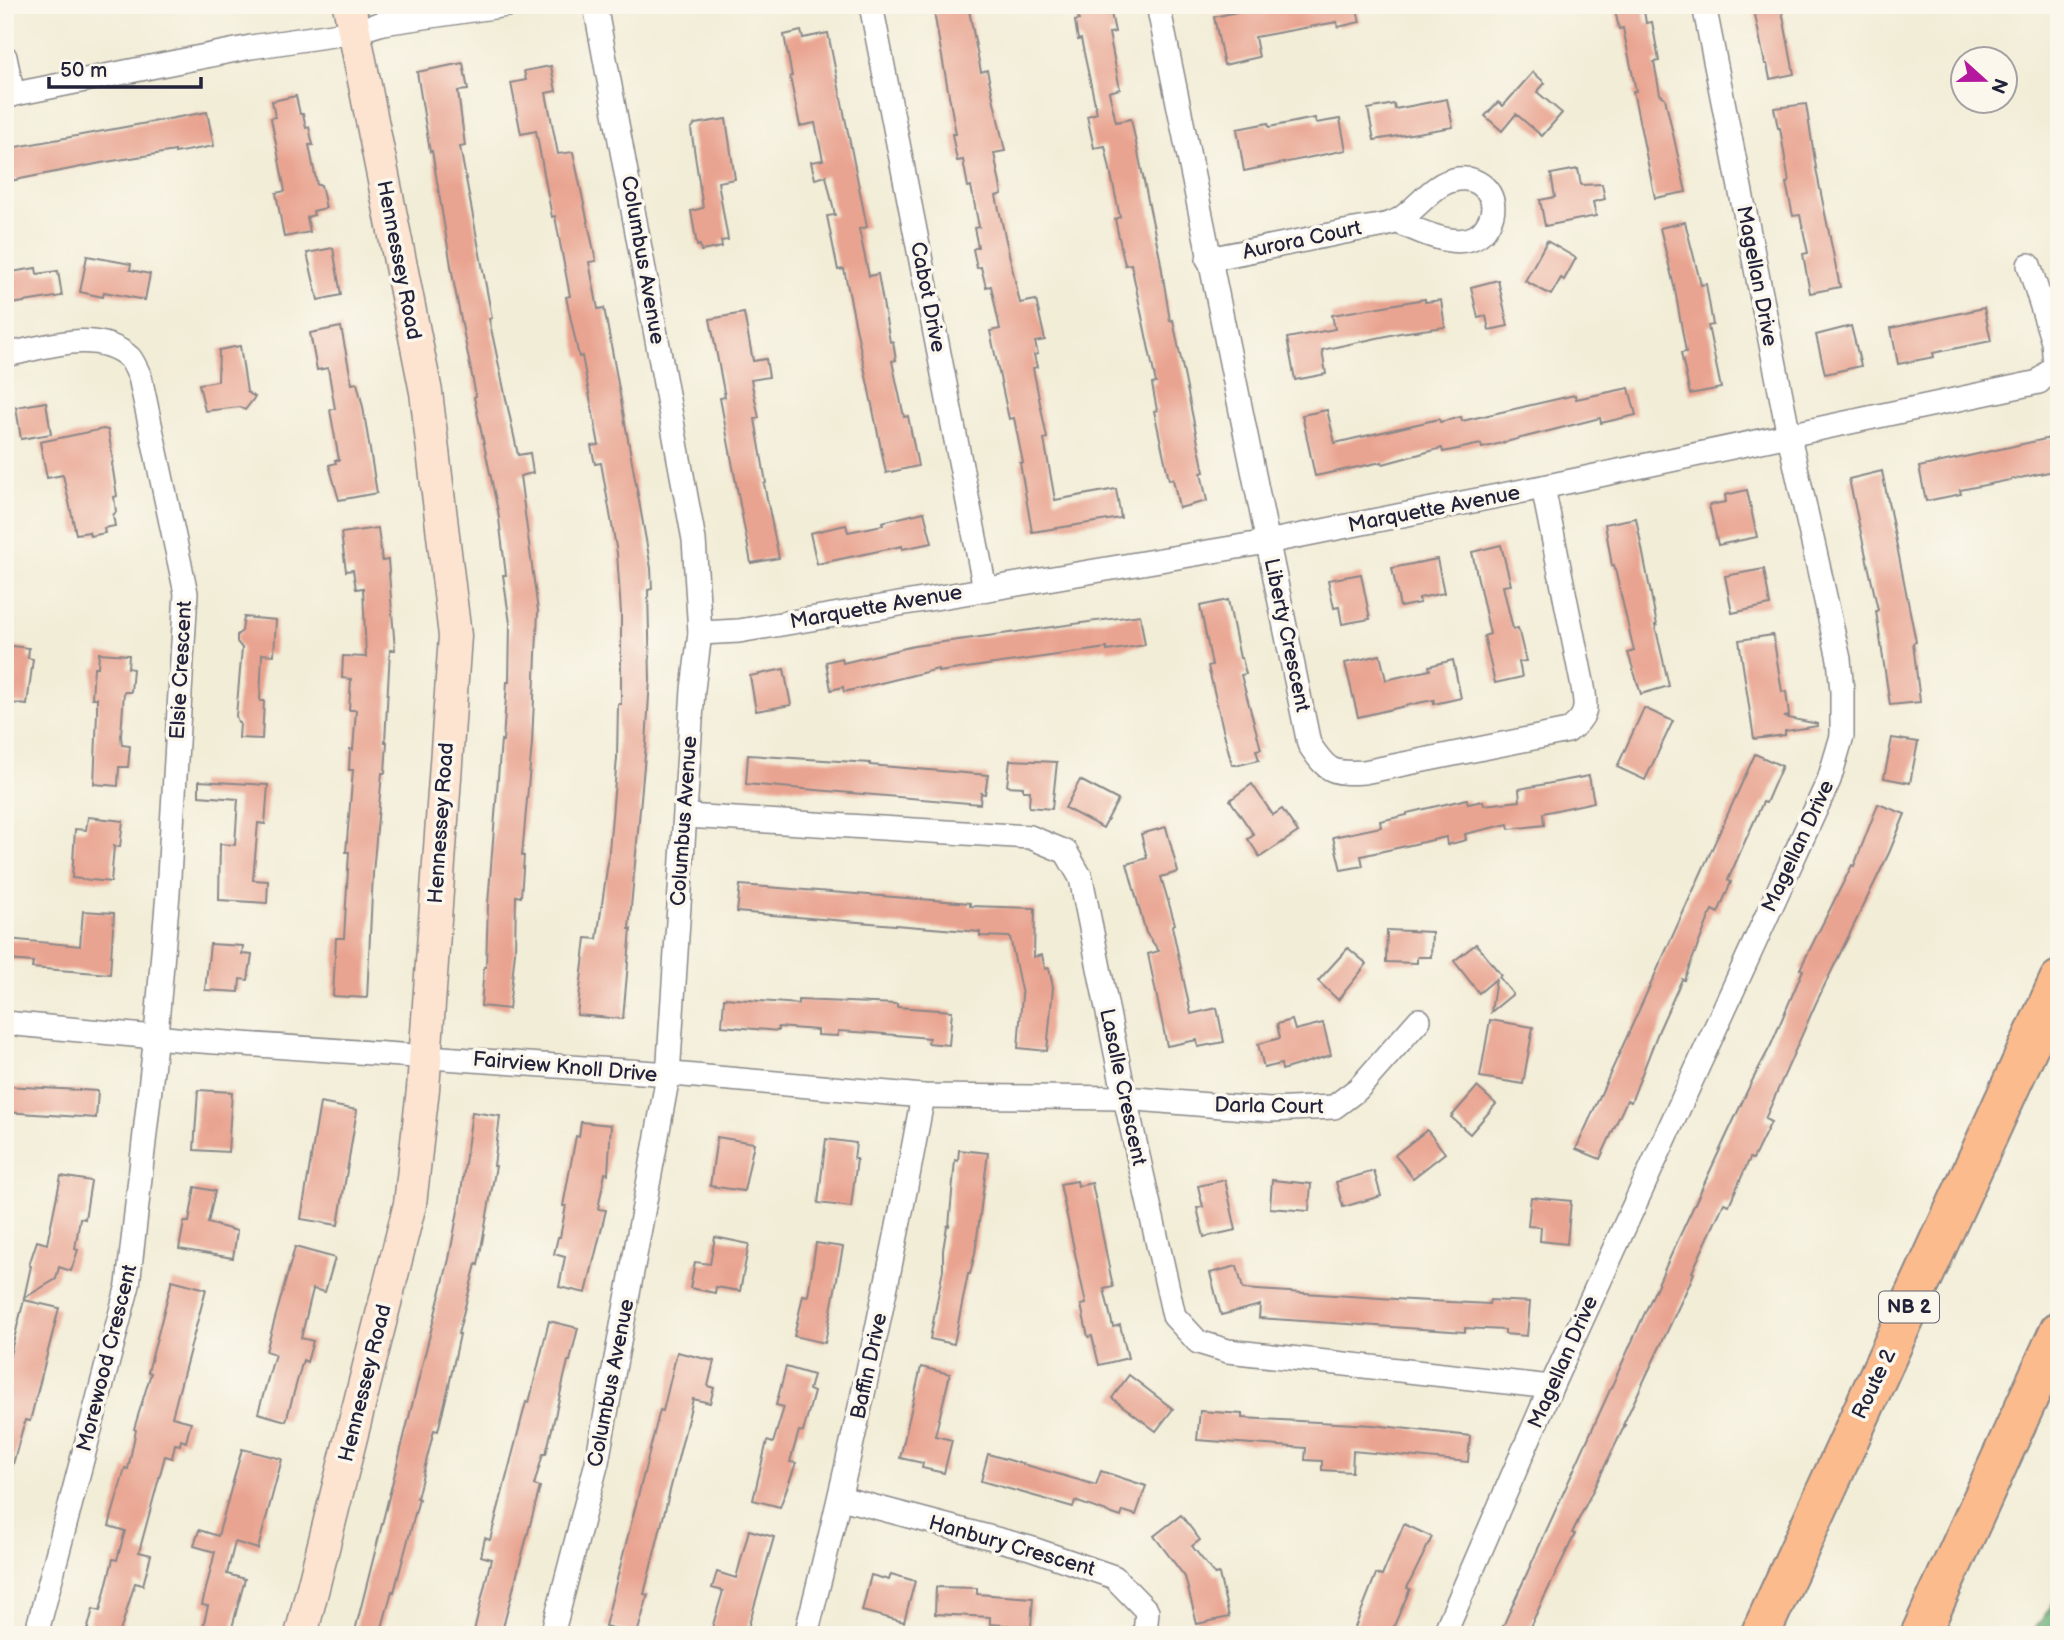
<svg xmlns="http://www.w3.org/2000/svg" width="2064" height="1640" font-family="'Balsamiq Sans',sans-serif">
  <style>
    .forest { fill: #6bb279; stroke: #466a5a; stroke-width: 2 }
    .building { fill: #e9a491 }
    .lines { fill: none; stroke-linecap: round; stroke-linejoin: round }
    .street-casing { stroke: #8a8889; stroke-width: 26 }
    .secondary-casing { stroke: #8a8889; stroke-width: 35 }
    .highway-casing { stroke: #8a8889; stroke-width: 42 }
    .street { stroke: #fff; stroke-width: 23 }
    .secondary { stroke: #fde4d1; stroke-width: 32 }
    .highway { stroke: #fbbb8d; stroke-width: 38 }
    .labels { text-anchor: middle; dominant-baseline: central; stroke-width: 7; stroke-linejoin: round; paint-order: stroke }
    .shield { fill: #fbf7ec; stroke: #636270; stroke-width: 2 }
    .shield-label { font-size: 19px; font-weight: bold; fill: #22223b }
    .street-label { font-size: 21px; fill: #22223b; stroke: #fbf7ec }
  </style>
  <rect width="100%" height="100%" fill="#fbf7ec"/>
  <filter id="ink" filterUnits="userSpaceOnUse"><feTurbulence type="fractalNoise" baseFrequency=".0143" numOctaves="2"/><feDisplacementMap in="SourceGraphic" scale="14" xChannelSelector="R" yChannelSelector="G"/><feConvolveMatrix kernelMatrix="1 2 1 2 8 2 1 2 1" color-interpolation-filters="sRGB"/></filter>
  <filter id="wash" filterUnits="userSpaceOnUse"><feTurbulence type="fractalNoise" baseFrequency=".00686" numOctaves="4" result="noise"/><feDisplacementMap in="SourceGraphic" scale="28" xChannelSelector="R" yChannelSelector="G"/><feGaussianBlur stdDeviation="1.57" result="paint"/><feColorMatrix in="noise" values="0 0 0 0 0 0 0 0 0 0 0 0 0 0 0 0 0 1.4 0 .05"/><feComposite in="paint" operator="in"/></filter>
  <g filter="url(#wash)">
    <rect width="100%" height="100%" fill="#f2edd7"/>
    <!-- forest -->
    <polygon class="forest" points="2059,1595 2059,1635 2031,1635"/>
    <g id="blocks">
      <!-- building -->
      <g class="building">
        <polygon points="943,5 968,5 981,72 987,70 1005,151 994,153 1002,194 996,196 1020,303 1036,300 1045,340 1035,342 1038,354 1034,355 1037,367 1033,368 1047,438 1044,439 1055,500 1116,489 1121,518 1032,532 1020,463 1023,463 1014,418 1009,419 990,331 1000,329 991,286 986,287 981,267 977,268 973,249 978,247 974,228 979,227 971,186 968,187 963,160 957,161 952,134 956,134 933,7"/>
        <polygon points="1076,5 1105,5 1106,14 1111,13 1115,32 1109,33 1120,89 1109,92 1116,122 1131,119 1160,258 1170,321 1173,320 1204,472 1201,473 1207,501 1179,508 1173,479 1169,480 1154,411 1157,410 1152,384 1156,383 1131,264 1125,265 1115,219 1120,217 1105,146 1094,148 1087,116 1097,113 1081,39 1078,40 1075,21 1079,20"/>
        <polygon points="1268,5 1356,5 1360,22 1338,27 1337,22 1255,37 1259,57 1224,65 1214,17"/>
        <polygon points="1639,5 1643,5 1646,23 1652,22 1659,61 1654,62 1660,94 1665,98 1686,192 1655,198 1633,91 1636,91 1623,28 1619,29 1615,10"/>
        <polygon points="1753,5 1781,5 1794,74 1770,79 1767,64 1765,64"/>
        <polygon points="801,31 803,38 828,33 867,227 859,229 869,276 878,274 890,342 893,341 896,360 892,361 904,417 908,416 918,466 886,473 844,269 838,270 827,216 835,215 826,176 815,179 811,162 823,160 815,123 800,126 790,77 792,76 784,35"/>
        <polygon points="463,63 468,90 458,91 465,146 460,147 492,318 489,319 518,455 530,453 533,473 520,476 538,611 532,743 522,856 524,856 521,897 516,896 515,952 509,1009 481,1006 484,967 486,967 488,904 501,740 503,741 507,682 509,682 510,623 503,575 506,575 498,511 474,397 476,396 454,284 432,151 430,152 417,72"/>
        <polygon points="551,66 556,91 546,93 558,154 573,152 596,261 589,262 598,309 604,308 612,350 651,568 652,589 648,590 650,679 646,744 629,929 631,929 623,1019 577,1015 586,938 597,939 608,862 617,758 618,704 621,704 621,613 617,553 601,463 595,464 591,446 599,445 582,356 579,357 566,297 570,296 555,216 552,217 536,131 521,134 511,83 526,80 524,71"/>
        <polygon points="1533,72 1545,83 1537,92 1562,113 1542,136 1516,114 1502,131 1485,116 1498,102 1503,106"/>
        <polygon points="296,96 300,114 303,114 306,128 309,127 313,145 309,145 317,185 321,185 326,208 313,211 314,215 307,217 310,232 284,237 276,193 285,191 271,118 275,117 272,101"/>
        <polygon points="1447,99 1453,127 1374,140 1368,109 1394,104 1395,109"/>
        <polygon points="1806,104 1817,174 1840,287 1810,293 1803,254 1808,253 1800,215 1793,216 1786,183 1789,182 1780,128 1778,128 1774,108"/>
        <polygon points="207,112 214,146 175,153 175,151 106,162 5,182 5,149"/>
        <polygon points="1315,118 1316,123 1340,119 1346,150 1244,171 1237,129 1268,123 1269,127"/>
        <polygon points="726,119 735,179 718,182 728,240 721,241 722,247 701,251 700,245 697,246 691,211 703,208 691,129 695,124"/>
        <polygon points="1578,169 1581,185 1602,184 1605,199 1593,202 1596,216 1545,226 1540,200 1555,197 1551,174"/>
        <polygon points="1685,222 1701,285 1706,284 1713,325 1708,326 1721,388 1690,394 1681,353 1686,352 1675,290 1660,228"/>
        <polygon points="1547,241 1576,258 1564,280 1561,278 1551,295 1525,281"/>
        <polygon points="333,248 341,295 318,300 307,253"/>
        <polygon points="87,256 131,264 130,270 150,274 145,300 104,292 103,297 80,292"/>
        <polygon points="36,268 37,274 58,271 62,296 5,305 5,273"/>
        <polygon points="1498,280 1508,326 1489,330 1486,316 1478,318 1471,287"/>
        <polygon points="1425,299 1425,302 1441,300 1445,327 1400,333 1322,350 1326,374 1295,380 1287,338 1335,329 1332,315"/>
        <polygon points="1984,308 1991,341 1933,353 1934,357 1898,364 1891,328"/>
        <polygon points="744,313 753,361 766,359 769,377 751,380 759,418 755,419 766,483 764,484 779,558 751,563 720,398 725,397 710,319"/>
        <polygon points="1851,326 1861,366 1825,374 1816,335"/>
        <polygon points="341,327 352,384 357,383 363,407 377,493 339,500 329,465 336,463 335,460 339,460 330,410 335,409 328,368 317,370 310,333"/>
        <polygon points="240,346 247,392 255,397 245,410 240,407 205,411 199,384 218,381 219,350"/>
        <polygon points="1629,388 1636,415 1601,423 1600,418 1482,448 1481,444 1443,452 1442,448 1383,464 1382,462 1315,476 1302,415 1327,410 1335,443 1439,419 1440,422 1461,417 1462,421 1575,395 1576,399"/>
        <polygon points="46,402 51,434 21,439 16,407"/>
        <polygon points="103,429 108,430 113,460 112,464 117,496 114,497 116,512 113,515 115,526 104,528 105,533 90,536 89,532 76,534 63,475 47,478 40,442"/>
        <polygon points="2059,436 2059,470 1960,490 1961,494 1926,501 1919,467"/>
        <polygon points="1882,471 1916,642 1913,643 1920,702 1890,705 1876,611 1878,610 1849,479"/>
        <polygon points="1747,490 1757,537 1718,545 1709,505 1726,502 1725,495"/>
        <polygon points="924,512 932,543 902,549 902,546 888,549 817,564 810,533 846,525 848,532 883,525 882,522"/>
        <polygon points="1636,518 1657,625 1655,625 1669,686 1641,694 1628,653 1634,651 1614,565 1612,566 1605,524"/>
        <polygon points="378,528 382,561 388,560 395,650 390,650 385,742 387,742 385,773 382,773 373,873 367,998 333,996 336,938 344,938 349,852 346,852 353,770 349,770 350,749 353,750 356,710 349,710 351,679 342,678 343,656 366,657 363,588 356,589 353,570 346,571 341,533"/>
        <polygon points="1501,545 1511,585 1503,586 1513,629 1518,628 1526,661 1519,662 1522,677 1495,683 1484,636 1490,634 1472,552"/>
        <polygon points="1437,559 1444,593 1419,598 1420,603 1400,607 1392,568"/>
        <polygon points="1764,569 1770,605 1732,613 1725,576"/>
        <polygon points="1361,574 1370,619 1342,624 1339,607 1334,608 1328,580"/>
        <polygon points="1228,600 1240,658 1242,658 1246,674 1241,675 1261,749 1256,750 1259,760 1239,765 1232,765 1223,729 1208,666 1212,665 1200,606"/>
        <polygon points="1140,615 1145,645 1107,651 1107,648 938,672 938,669 844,692 843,687 831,690 826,662 842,658 843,663 914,646"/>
        <polygon points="244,617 276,620 274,655 262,654 260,701 264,701 262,739 239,738 240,723 238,722 236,716 242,648 237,642 237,635 242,631"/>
        <polygon points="1773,635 1782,692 1786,691 1789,716 1784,717 1818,724 1818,726 1785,731 1785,735 1754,739 1739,640"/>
        <polygon points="5,645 29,648 28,658 33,659 27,705 5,702"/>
        <polygon points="99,653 129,655 128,668 133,669 131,692 124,692 121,736 122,745 130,746 128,767 119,767 118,786 94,784 97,713 97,698 92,698 94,667 98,667"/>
        <polygon points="1380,655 1386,680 1430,670 1429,666 1453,660 1461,698 1434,704 1434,700 1418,703 1358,717 1345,663"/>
        <polygon points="784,669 791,705 756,711 750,676"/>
        <polygon points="1644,708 1673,721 1645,780 1617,767"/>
        <polygon points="1892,738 1918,742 1910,783 1884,778"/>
        <polygon points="1755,754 1782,766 1766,803 1763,802 1746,839 1728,880 1731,882 1718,913 1712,910 1684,980 1682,979 1659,1030 1631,1102 1627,1100 1600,1159 1576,1149"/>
        <polygon points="748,755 870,763 870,765 988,775 985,794 981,793 980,804 746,784"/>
        <polygon points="1010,760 1057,762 1052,809 1029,807 1030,791 1023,791 1023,787 1007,786"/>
        <polygon points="1589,776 1594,802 1543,813 1544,825 1509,829 1508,824 1465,834 1466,840 1447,845 1446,837 1361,856 1363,866 1341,870 1333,837 1381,827 1380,821 1407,815 1407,813 1467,799 1468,804 1483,801 1484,805 1520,801 1519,789"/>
        <polygon points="1080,780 1118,800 1103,828 1065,808"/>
        <polygon points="199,781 268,785 265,824 258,823 253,880 268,881 267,903 219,900 220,844 235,845 238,799 199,796"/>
        <polygon points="1252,784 1273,815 1282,809 1298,832 1260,857 1248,839 1254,835 1230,800"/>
        <polygon points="1878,804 1905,814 1889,853 1816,1003 1765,1119 1771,1122 1753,1159 1750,1158 1729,1205 1724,1203 1692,1272 1694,1273 1689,1285 1623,1425 1625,1425 1572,1533 1575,1534 1526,1635 1499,1635 1677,1242 1751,1083 1771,1045 1803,970 1800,969 1852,865 1854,866"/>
        <polygon points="88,817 123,821 120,847 114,846 111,882 72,878 75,829 86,830"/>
        <polygon points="1166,827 1178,872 1161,877 1175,924 1172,926 1191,1014 1217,1008 1224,1042 1198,1047 1197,1040 1167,1046 1148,954 1159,951 1146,933 1127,864 1147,858 1141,834"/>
        <polygon points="740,885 970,903 970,906 1035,908 1034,957 1042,955 1045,969 1049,968 1053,987 1047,1051 1018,1048 1022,995 1010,937 980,936 980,932 737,912"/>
        <polygon points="83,911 114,913 110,974 32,968 33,962 7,960 8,939 80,946"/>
        <polygon points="1387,930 1432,932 1431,957 1417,957 1417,963 1386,962"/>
        <polygon points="210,944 243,946 242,954 252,955 248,980 240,979 239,992 205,990"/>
        <polygon points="1476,944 1501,975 1499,977 1513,994 1491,1012 1496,979 1479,993 1454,961"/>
        <polygon points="1348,948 1367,964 1338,1000 1318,981"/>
        <polygon points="724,998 798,1004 798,1000 897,1004 897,1007 952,1011 949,1045 928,1043 929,1038 873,1033 838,1031 838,1036 817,1035 817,1030 778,1027 778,1031 722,1026"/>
        <polygon points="1292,1020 1295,1030 1323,1023 1331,1055 1282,1070 1281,1064 1264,1068 1258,1044 1280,1038 1277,1024"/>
        <polygon points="1490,1020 1533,1027 1523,1084 1480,1077"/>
        <polygon points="5,1086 98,1091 96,1118 5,1112"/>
        <polygon points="1477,1087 1496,1104 1470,1134 1451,1117"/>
        <polygon points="198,1090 232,1092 228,1152 194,1150"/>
        <polygon points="320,1103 357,1110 338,1225 301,1219"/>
        <polygon points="472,1112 500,1116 494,1166 496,1166 478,1265 476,1264 458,1334 460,1334 448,1390 438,1431 434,1430 417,1498 419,1499 394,1592 392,1591 380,1635 354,1635 449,1259 460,1200"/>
        <polygon points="581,1122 611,1125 608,1174 605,1173 598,1209 606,1210 586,1293 559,1287 565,1257 554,1254 558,1237 560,1237 566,1206 563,1206 576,1136 579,1137"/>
        <polygon points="1427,1130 1445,1153 1413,1178 1395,1155"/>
        <polygon points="717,1137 754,1143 744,1191 710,1186"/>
        <polygon points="826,1139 856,1143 854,1159 857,1159 851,1207 818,1203"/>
        <polygon points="959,1150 988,1153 975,1253 970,1274 968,1274 954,1344 930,1339 943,1270 943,1250 947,1226 949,1226 955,1160 958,1161"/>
        <polygon points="1374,1171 1381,1196 1343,1207 1336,1182"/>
        <polygon points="61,1176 91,1181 85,1219 80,1218 75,1249 78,1250 71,1271 59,1267 56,1279 24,1298 31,1266 29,1265 37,1241 47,1244"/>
        <polygon points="1225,1180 1236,1230 1204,1237 1197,1208 1203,1207 1198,1186"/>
        <polygon points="1272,1180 1311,1184 1309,1211 1270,1208"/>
        <polygon points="1077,1181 1078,1186 1092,1183 1113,1287 1104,1289 1113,1327 1120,1325 1128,1358 1099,1365 1092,1336 1088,1337 1081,1305 1086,1304 1060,1184"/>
        <polygon points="195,1187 215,1191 208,1223 237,1231 233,1258 179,1249 184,1222 189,1222"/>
        <polygon points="1531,1197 1571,1201 1567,1244 1540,1241 1541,1227 1528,1226"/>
        <polygon points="715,1237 749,1244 740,1291 716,1287 715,1293 690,1288 695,1262 710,1264"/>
        <polygon points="816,1243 843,1247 825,1343 794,1336 803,1295 808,1296"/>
        <polygon points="295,1247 335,1258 325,1292 313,1289 301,1338 313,1341 307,1362 303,1360 286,1421 258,1413 275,1354 266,1351"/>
        <polygon points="1237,1266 1243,1289 1411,1300 1489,1304 1490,1300 1530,1302 1527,1336 1505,1334 1505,1330 1465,1328 1465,1332 1259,1318 1260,1305 1221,1315 1210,1273"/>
        <polygon points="172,1280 206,1289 172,1417 191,1422 186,1442 181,1440 180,1445 175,1444 172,1458 165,1456 139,1552 151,1555 143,1585 135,1583 119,1635 86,1635 93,1609 100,1611 113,1559 117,1560 125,1531 109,1526 125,1468 128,1469 136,1430 134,1429 151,1373 148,1372"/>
        <polygon points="24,1300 59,1308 30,1421 25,1420 10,1475 5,1474 5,1374"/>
        <polygon points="549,1321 578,1328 570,1361 568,1361 546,1454 543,1454 534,1485 540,1487 501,1635 473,1635 491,1559 481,1556 485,1538 490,1540 526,1402 529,1403"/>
        <polygon points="677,1352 714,1361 708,1386 714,1388 710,1403 693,1399 644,1594 648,1595 637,1634 605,1626 660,1410 663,1411"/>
        <polygon points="786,1367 813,1375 809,1390 814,1392 803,1432 799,1431 790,1462 796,1463 780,1507 753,1500 767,1441 773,1443 784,1407 776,1405"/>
        <polygon points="921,1367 950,1374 935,1436 952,1440 944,1473 922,1468 923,1463 900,1458"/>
        <polygon points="1129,1375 1173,1409 1156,1431 1112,1398"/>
        <polygon points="1200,1411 1242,1414 1242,1418 1373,1425 1470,1436 1468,1462 1353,1451 1352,1472 1322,1470 1322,1461 1305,1460 1306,1448 1197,1440"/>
        <polygon points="242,1449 282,1459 258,1549 235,1542 227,1574 245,1579 230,1635 201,1635 208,1606 202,1605 215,1552 194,1546 199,1530 218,1536"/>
        <polygon points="988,1454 1096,1485 1101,1471 1146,1486 1136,1515 1123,1511 1121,1517 1075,1501 1073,1507 981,1481"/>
        <polygon points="1181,1515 1200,1540 1192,1546 1215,1575 1219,1574 1229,1617 1197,1624 1185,1577 1154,1536"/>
        <polygon points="1404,1524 1432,1537 1407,1588 1410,1589 1390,1635 1352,1635 1376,1574 1382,1576"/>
        <polygon points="749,1530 774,1537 746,1635 710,1635 723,1591 712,1588 717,1572 736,1578"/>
        <polygon points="891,1574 915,1581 904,1622 862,1611 871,1575 889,1580"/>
        <polygon points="936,1587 977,1588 977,1594 1033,1598 1031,1627 990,1624 990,1617 935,1614"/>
      </g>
    </g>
  </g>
  <g filter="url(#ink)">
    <use href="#blocks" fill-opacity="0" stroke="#8a8889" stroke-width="2"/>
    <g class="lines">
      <!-- street casing -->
      <g class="street-casing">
        <g id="street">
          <polyline points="871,5 985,589"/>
          <path d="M1158,5L1309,744C1327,771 1331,774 1364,772L1568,731C1587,717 1587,709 1583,687L1543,487"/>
          <polyline points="5,57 13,95"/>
          <polyline points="5,96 251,47 353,32 383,23 507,5"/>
          <path d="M1208,259C1256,250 1303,240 1350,231C1364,228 1385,227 1397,221C1418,209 1433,182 1458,179C1482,176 1500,198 1490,220C1473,259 1424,233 1396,221"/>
          <path d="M5,355C43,348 97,327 130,358C134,363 137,371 140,377L186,593L168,893L156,1035L128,1285L36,1635"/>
          <polyline points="700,633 739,631 1267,542 1543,487 2039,382 2055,365 2053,342 2029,265"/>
          <polyline points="686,816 1030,837 1066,852 1081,878 1125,1098 1174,1316 1198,1342 1228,1351 1551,1387"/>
          <polyline points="5,1023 187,1040 684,1075 923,1096 1125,1098 1269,1110 1334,1107 1358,1089 1419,1020"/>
          <polyline points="841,1498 1030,1548 1114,1577 1147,1611 1145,1635"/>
          <polyline points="552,1635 597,1462 668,1076 693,689 700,633 694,540 595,5"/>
          <path d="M806,1635C851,1456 890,1277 923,1096"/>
          <polyline points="1444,1635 1551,1387 1829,780 1842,736 1842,691 1839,659 1789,436 1704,5"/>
        </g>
      </g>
      <!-- secondary casing -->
      <g class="secondary-casing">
        <polyline id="secondary" points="301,1635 410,1204 423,1089 455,636 426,392 349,5"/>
      </g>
      <!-- highway casing -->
      <g class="highway-casing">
        <g id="highway">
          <polyline points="1760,1635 2059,980"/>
          <polyline points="1920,1635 2059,1331"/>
        </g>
      </g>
      <!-- street -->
      <use href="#street" class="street"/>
      <!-- secondary -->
      <use href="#secondary" class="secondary"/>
      <!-- highway -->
      <use href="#highway" class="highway"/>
    </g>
  </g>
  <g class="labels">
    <!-- shield labels -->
    <rect class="shield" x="1879" y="1291.5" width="60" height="31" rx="5"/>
    <g class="shield-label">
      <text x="1909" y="1307">NB 2</text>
    </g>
    <!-- street labels -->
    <g class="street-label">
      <text transform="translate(1302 240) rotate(-12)">Aurora Court</text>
      <text transform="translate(399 260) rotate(79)">Hennessey Road</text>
      <text transform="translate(643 260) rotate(80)">Columbus Avenue</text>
      <text transform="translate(1757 276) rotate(79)">Magellan Drive</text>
      <text transform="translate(928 297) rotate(79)">Cabot Drive</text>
      <text transform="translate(1434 509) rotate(-11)">Marquette Avenue</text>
      <text transform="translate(876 607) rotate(-10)">Marquette Avenue</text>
      <text transform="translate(1287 635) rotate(78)">Liberty Crescent</text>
      <text transform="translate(181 670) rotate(-87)">Elsie Crescent</text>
      <text transform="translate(684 821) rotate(-86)">Columbus Avenue</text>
      <text transform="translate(441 823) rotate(-86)">Hennessey Road</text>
      <text transform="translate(1798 846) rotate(-65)">Magellan Drive</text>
      <text transform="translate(565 1067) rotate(5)">Fairview Knoll Drive</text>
      <text transform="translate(1123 1087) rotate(78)">Lasalle Crescent</text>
      <text transform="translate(1269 1106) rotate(1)">Darla Court</text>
      <text transform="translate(107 1358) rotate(-76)">Morewood Crescent</text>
      <text transform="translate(1563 1362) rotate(-66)">Magellan Drive</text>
      <text transform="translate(869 1366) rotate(-78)">Baffin Drive</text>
      <text transform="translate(365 1383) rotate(-76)">Hennessey Road</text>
      <text transform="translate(611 1383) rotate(-79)">Columbus Avenue</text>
      <text transform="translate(1874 1384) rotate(-65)">Route 2</text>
      <text transform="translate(1012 1546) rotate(16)">Hanbury Crescent</text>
    </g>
  </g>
  <!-- margin -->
  <rect width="2064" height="1640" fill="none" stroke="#fbf7ec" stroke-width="28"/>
  <!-- north arrow -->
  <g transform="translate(1984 80) rotate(111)"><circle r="33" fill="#fbf7ec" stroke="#a4a2a5" stroke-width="2"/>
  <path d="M0-5L12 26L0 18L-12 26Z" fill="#b5179e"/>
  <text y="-10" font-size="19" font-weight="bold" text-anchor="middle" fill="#22223b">N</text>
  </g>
  <!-- scale -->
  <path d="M49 77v10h152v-10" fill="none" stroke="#22223b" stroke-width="3.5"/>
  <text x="60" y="77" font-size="21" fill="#22223b" stroke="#fbf7ec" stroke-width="5" paint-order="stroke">50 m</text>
</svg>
